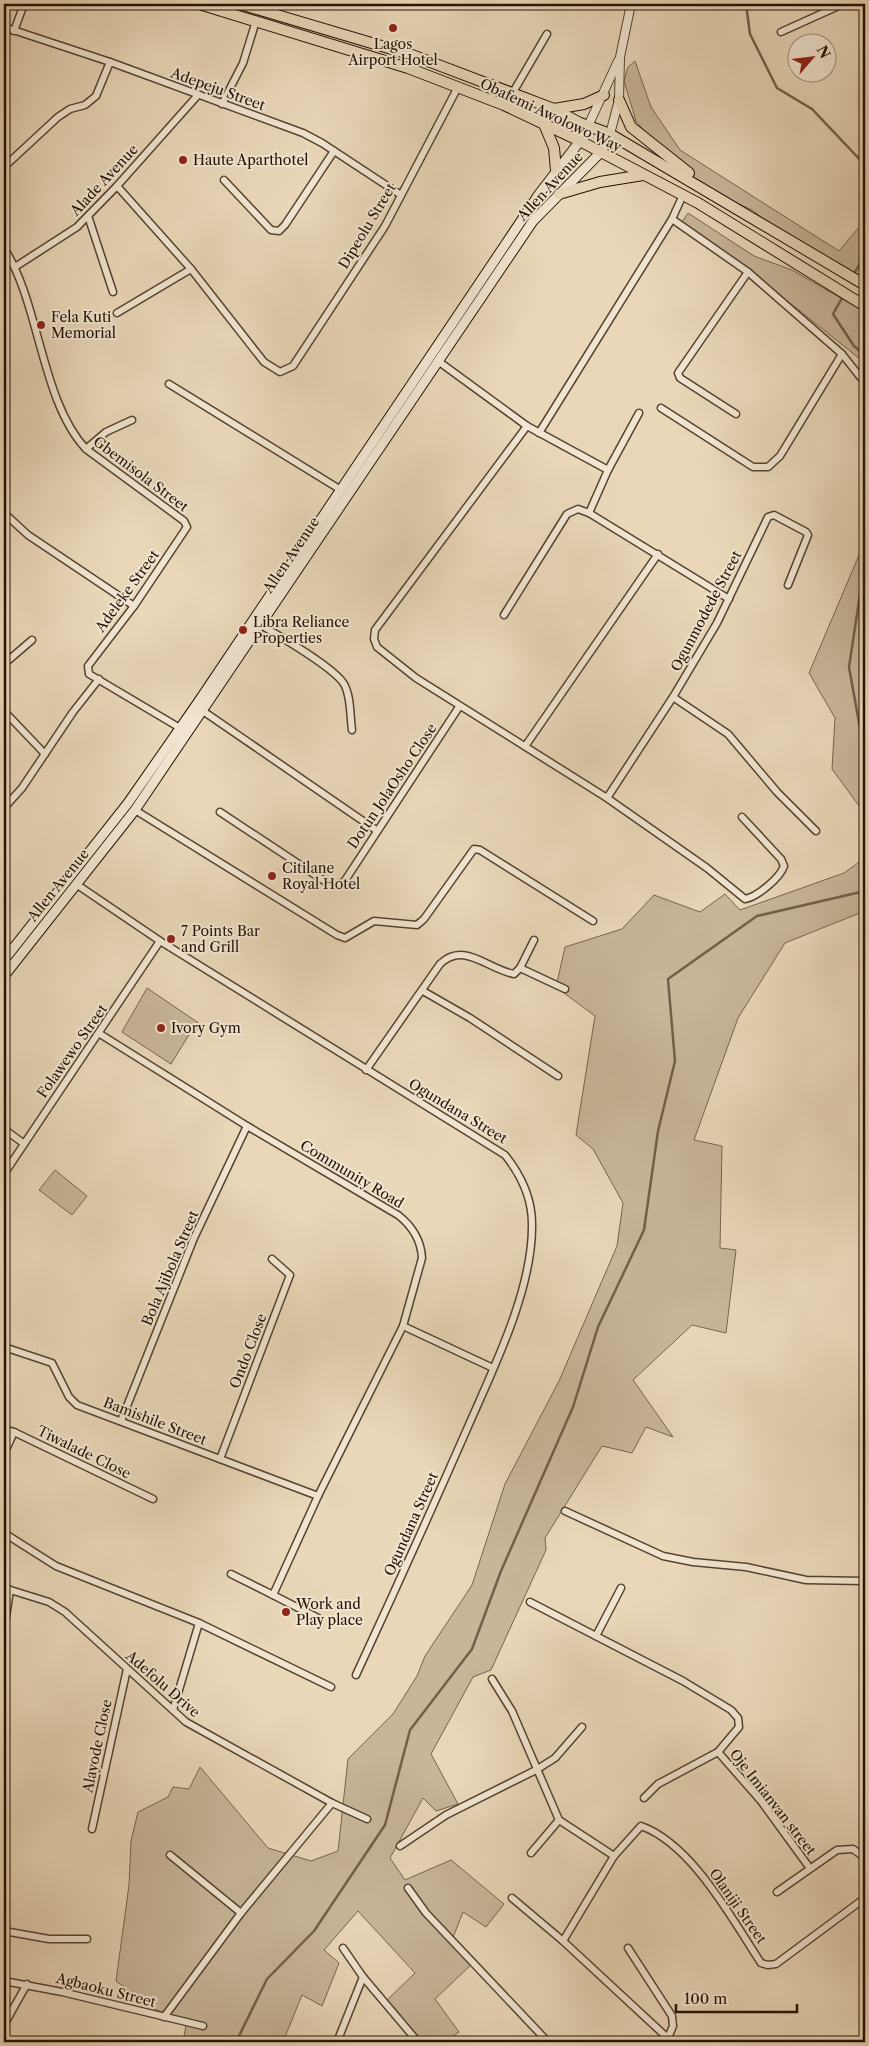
<svg xmlns="http://www.w3.org/2000/svg" width="869" height="2046" font-family="'Libre Caslon Text',serif">
  <style>
    .green { fill: #c8b699; stroke: #76644e }
    .lines { fill: none; stroke-linecap: round; stroke-linejoin: round }
    .stream { stroke: #72604a; stroke-width: 2.5 }
    .minor-casing { stroke: #554330; stroke-width: 9 }
    .tertiary-casing { stroke: #554330; stroke-width: 10 }
    .secondary-casing { stroke: #241203; stroke-width: 11 }
    .primary-casing { stroke: #241203; stroke-width: 12 }
    .minor { stroke: #f1e5d1; stroke-width: 6 }
    .tertiary { stroke: #f1e5d1; stroke-width: 8 }
    .secondary { stroke: #f1e5d1; stroke-width: 9 }
    .primary { stroke: #e9d7b8; stroke-width: 10 }
    .poi-dot { fill: #8f2418; stroke: #f1e5d1; stroke-width: 2 }
    .labels { text-anchor: middle; dominant-baseline: central; stroke-width: 4; stroke-linejoin: round; paint-order: stroke }
    .poi-label { font-size: 14px; fill: #241203; stroke: #f1e5d1; text-anchor: start }
    .street-label { font-size: 14px; fill: #241203; stroke: #f1e5d1 }
  </style>
  <rect width="100%" height="100%" fill="#e9d7b8"/>
  <filter id="stains"><feTurbulence type="fractalNoise" baseFrequency=".004" numOctaves="4"/><feColorMatrix values="0 0 0 0 .2 0 0 0 0 .09 0 0 0 0 .02 0 0 0 .5 -.17"/></filter>
  <radialGradient id="worn" r=".72"><stop offset=".6" stop-color="#630" stop-opacity="0"/><stop offset="1" stop-color="#630" stop-opacity=".3"/></radialGradient>
  <!-- green -->
  <g class="green">
    <polygon points="635,61 651,107 680,150 839,251 865,220 865,280 779,231 752,210 700,186 666,157 636,121 624,81 628,67"/>
    <polygon points="688,213 754,256 792,270 865,312 865,363 741,264 682,222"/>
    <polygon points="865,541 865,814 832,769 835,718 809,673"/>
    <polygon points="865,858 865,911 785,943 738,1018 694,1140 722,1146 720,1248 736,1250 726,1333 692,1325 633,1380 673,1437 646,1427 632,1453 602,1446 545,1538 546,1550 491,1670 473,1677 431,1754 458,1804 436,1811 423,1798 390,1858 405,1880 451,1860 504,1904 486,1927 463,1912 452,1940 473,1963 435,1999 459,2032 445,2042 420,2042 384,2003 415,1973 358,1911 324,1950 339,1963 322,2006 302,1995 283,2042 183,2042 187,2019 156,2010 116,1981 129,1885 131,1841 138,1812 168,1797 173,1787 189,1789 200,1767 268,1848 311,1861 338,1851 348,1759 393,1714 417,1676 425,1656 472,1585 505,1484 559,1381 617,1246 623,1203 593,1149 576,1135 595,1016 556,987 565,947 622,929 654,895 700,912 725,894 740,910 844,873"/>
    <polygon points="147,988 200,1024 196,1032 190,1033 171,1064 122,1032"/>
    <polygon points="55,1170 87,1196 72,1215 39,1190"/>
  </g>
  <g class="lines">
    <!-- stream -->
    <g class="stream">
      <polyline points="746,4 750,34 777,88 812,109 865,165"/>
      <polyline points="854,274 865,254"/>
      <polyline points="842,298 833,314 854,346 865,355"/>
      <polyline points="865,581 861,588 849,667 865,756"/>
      <polyline points="236,2042 267,1979 314,1931 385,1825 410,1730 472,1649 501,1571 573,1407 598,1327 644,1230 658,1131 675,1061 668,979 757,916 865,891"/>
    </g>
    <!-- minor casing -->
    <g class="minor-casing">
      <g id="minor">
        <polyline points="864,4 865,8"/>
        <polyline points="4,27 110,62 303,133 322,143 401,195"/>
        <polyline points="14,31 24,4"/>
        <polyline points="781,32 843,4"/>
        <polyline points="512,94 547,34"/>
        <polyline points="222,104 243,63 256,21"/>
        <polyline points="4,167 58,117 70,109 85,105 96,96 110,62"/>
        <polyline points="224,180 271,230 279,231 285,225 334,151"/>
        <polyline points="117,186 191,269 264,362 280,372 293,366 385,226 458,87"/>
        <polyline points="88,216 113,292"/>
        <path d="M4,248C40,304 41,401 86,449L184,521L187,527L134,606L88,666L89,674L180,728"/>
        <polyline points="15,267 77,227 117,186 198,95"/>
        <polyline points="117,313 191,269"/>
        <polyline points="842,354 865,383"/>
        <polyline points="438,361 527,426 608,470"/>
        <polyline points="169,384 341,490"/>
        <polyline points="661,408 753,467 768,467 780,456 842,354 748,272 672,219"/>
        <polyline points="639,413 608,470 589,513 729,599"/>
        <polyline points="736,414 680,378 678,373 748,272"/>
        <path d="M527,426L375,630L374,639L377,647L416,678L607,798L707,868L745,899C757,897 780,878 784,866L781,859L742,817"/>
        <polyline points="539,433 672,219 683,195"/>
        <polyline points="86,449 106,432 132,420"/>
        <polyline points="4,513 28,535 134,606"/>
        <polyline points="504,615 567,514 578,509 589,513"/>
        <path d="M261,625C279,636 334,667 344,684C351,696 350,716 352,730"/>
        <polyline points="4,664 32,640"/>
        <polyline points="673,697 728,734 777,792 816,831"/>
        <polyline points="4,711 45,754"/>
        <polyline points="203,711 376,830"/>
        <polyline points="526,745 658,554"/>
        <polyline points="607,798 673,697 717,623 768,517 774,515 806,532 808,535 788,585"/>
        <polyline points="4,808 22,788 73,712 99,679"/>
        <polyline points="135,810 337,935 345,938 374,921 417,925 424,919 474,849 480,850 593,921"/>
        <polyline points="220,812 332,886 344,882 459,707"/>
        <path d="M76,884L160,941L505,1155C521,1175 532,1198 532,1224C533,1290 493,1369 467,1429C431,1511 394,1593 356,1675"/>
        <polyline points="520,968 534,940"/>
        <polyline points="423,991 470,1018 558,1076"/>
        <path d="M100,1034L247,1126L398,1215C412,1226 421,1239 422,1258L403,1326L318,1496L273,1595L231,1574"/>
        <path d="M366,1070L440,964C464,941 487,969 514,974L520,968L565,989"/>
        <polyline points="4,1129 23,1143"/>
        <polyline points="4,1174 160,941"/>
        <polyline points="403,1326 493,1368"/>
        <polyline points="4,1347 52,1363 69,1397 77,1405 318,1496"/>
        <polyline points="121,1421 194,1238 247,1126"/>
        <polyline points="4,1429 14,1432 153,1499"/>
        <polyline points="4,1454 14,1432"/>
        <polyline points="220,1459 290,1275 272,1259"/>
        <polyline points="565,1511 663,1556 693,1562 746,1567 806,1580 865,1581"/>
        <polyline points="4,1533 56,1566 199,1623 331,1687"/>
        <polyline points="4,1588 49,1602 65,1612 186,1722 332,1803 367,1819"/>
        <polyline points="273,1595 318,1618"/>
        <polyline points="530,1602 683,1681 731,1710 738,1718 739,1727 718,1752 658,1784 644,1798"/>
        <polyline points="4,1630 10,1590"/>
        <polyline points="596,1636 621,1588"/>
        <polyline points="492,1679 512,1711 559,1820 614,1856"/>
        <polyline points="173,1710 199,1623"/>
        <polyline points="718,1752 761,1801 809,1867"/>
        <polyline points="92,1829 127,1669"/>
        <polyline points="400,1846 446,1815 536,1770 555,1758 582,1727"/>
        <polyline points="531,1853 559,1820"/>
        <polyline points="170,1855 241,1913"/>
        <polyline points="408,1888 426,1913 548,2042"/>
        <polyline points="777,1892 837,1850 853,1849 865,1858"/>
        <polyline points="512,1898 563,1941 672,2042"/>
        <polyline points="4,1931 49,1939 87,1939"/>
        <path d="M563,1941L614,1856L641,1826C692,1844 732,1919 761,1963L768,1965L776,1964L865,1898"/>
        <polyline points="343,1948 363,1977 418,2042"/>
        <polyline points="628,1948 672,2016 673,2026 668,2038"/>
        <polyline points="4,1981 62,1992 203,2026"/>
        <polyline points="164,2017 241,1913 332,1803"/>
        <polyline points="4,2025 27,1984"/>
        <polyline points="337,2042 363,1977"/>
      </g>
    </g>
    <!-- tertiary casing -->
    <g class="tertiary-casing">
      <g id="tertiary">
        <polyline points="588,126 618,61"/>
        <polyline points="610,134 619,100 620,57 631,4"/>
      </g>
    </g>
    <!-- secondary casing -->
    <g class="secondary-casing">
      <g id="secondary">
        <polyline points="4,960 128,803 199,701 505,245 539,194 580,141 588,126"/>
        <polyline points="4,976 135,810 533,221 601,152 610,134"/>
      </g>
    </g>
    <!-- primary casing -->
    <g class="primary-casing">
      <g id="primary">
        <polyline points="199,4 408,68 504,105 580,141 698,203 865,306"/>
        <polyline points="240,4 412,55 554,109 580,123 610,134 865,285"/>
        <polyline points="619,100 631,127 689,173"/>
        <polyline points="554,109 584,104 604,95"/>
        <polyline points="544,124 554,148 556,171"/>
        <polyline points="559,194 600,182 643,175"/>
      </g>
    </g>
    <!-- minor -->
    <use href="#minor" class="minor"/>
    <!-- tertiary -->
    <use href="#tertiary" class="tertiary"/>
    <!-- secondary -->
    <use href="#secondary" class="secondary"/>
    <!-- primary -->
    <use href="#primary" class="primary"/>
  </g>
  <!-- markers -->
  <g class="poi-dot">
    <circle cx="393" cy="28" r="5"/>
    <circle cx="183" cy="160" r="5"/>
    <circle cx="41" cy="325" r="5"/>
    <circle cx="243" cy="630" r="5"/>
    <circle cx="272" cy="876" r="5"/>
    <circle cx="171" cy="939" r="5"/>
    <circle cx="161" cy="1028" r="5"/>
    <circle cx="286" cy="1612" r="5"/>
  </g>
  <g class="labels">
    <!-- poi labels -->
    <g class="poi-label">
      <text x="393" y="44" text-anchor="middle">Lagos<tspan x="393" dy="16">Airport Hotel</tspan></text>
      <text x="193" y="160">Haute Aparthotel</text>
      <text x="51" y="317">Fela Kuti<tspan x="51" dy="16">Memorial</tspan></text>
      <text x="253" y="622">Libra Reliance<tspan x="253" dy="16">Properties</tspan></text>
      <text x="282" y="868">Citilane<tspan x="282" dy="16">Royal Hotel</tspan></text>
      <text x="181" y="931">7 Points Bar<tspan x="181" dy="16">and Grill</tspan></text>
      <text x="171" y="1028">Ivory Gym</text>
      <text x="296" y="1604">Work and<tspan x="296" dy="16">Play place</tspan></text>
    </g>
    <!-- street labels -->
    <g class="street-label">
      <text transform="translate(218 89) rotate(20)">Adepeju Street</text>
      <text transform="translate(551 115) rotate(25)">Obafemi Awolowo Way</text>
      <text transform="translate(104 180) rotate(-47)">Alade Avenue</text>
      <text transform="translate(550 186) rotate(-47)">Allen Avenue</text>
      <text transform="translate(367 226) rotate(-59)">Dipeolu Street</text>
      <text transform="translate(141 474) rotate(37)">Gbemisola Street</text>
      <text transform="translate(291 555) rotate(-56)">Allen Avenue</text>
      <text transform="translate(127 591) rotate(-54)">Adeleke Street</text>
      <text transform="translate(706 611) rotate(-62)">Ogunmodede Street</text>
      <text transform="translate(392 786) rotate(-56)">Dotun JolaOsho Close</text>
      <text transform="translate(58 885) rotate(-51)">Allen Avenue</text>
      <text transform="translate(72 1051) rotate(-55)">Folawewo Street</text>
      <text transform="translate(458 1111) rotate(31)">Ogundana Street</text>
      <text transform="translate(352 1174) rotate(31)">Community Road</text>
      <text transform="translate(170 1268) rotate(-67)">Bola Ajibola Street</text>
      <text transform="translate(248 1351) rotate(-69)">Ondo Close</text>
      <text transform="translate(155 1421) rotate(21)">Bamishile Street</text>
      <text transform="translate(84 1452) rotate(26)">Tiwalade Close</text>
      <text transform="translate(411 1524) rotate(-66)">Ogundana Street</text>
      <text transform="translate(163 1684) rotate(41)">Adefolu Drive</text>
      <text transform="translate(97 1746) rotate(-78)">Alayode Close</text>
      <text transform="translate(773 1802) rotate(52)">Oje Imianvan street</text>
      <text transform="translate(738 1906) rotate(55)">Olaniji Street</text>
      <text transform="translate(106 1990) rotate(14)">Agbaoku Street</text>
    </g>
  </g>
  <!-- margin -->
  <rect width="869" height="2046" fill="none" stroke="#e9d7b8" stroke-width="20"/>
  <rect x="5" y="5" width="859" height="2036" fill="none" stroke="#241203" stroke-width="2.5"/>
  <rect x="10" y="10" width="849" height="2026" fill="none" stroke="#241203"/>
  <!-- north arrow -->
  <g transform="translate(812 58) rotate(62)"><circle r="24" fill="#f1e5d1" stroke="#9f917f"/>
  <path d="M0-4L9 19L0 12L-9 19Z" fill="#8f2418"/>
  <text y="-8" font-size="14" font-weight="bold" text-anchor="middle" fill="#241203">N</text>
  </g>
  <!-- scale -->
  <path d="M676 2004v8h121v-8" fill="none" stroke="#241203" stroke-width="2.5"/>
  <text x="684" y="2004" font-size="15" fill="#241203" stroke="#f1e5d1" stroke-width="4" paint-order="stroke">100 m</text>
  <rect width="100%" height="100%" filter="url(#stains)"/>
  <rect width="100%" height="100%" fill="url(#worn)"/>
</svg>
